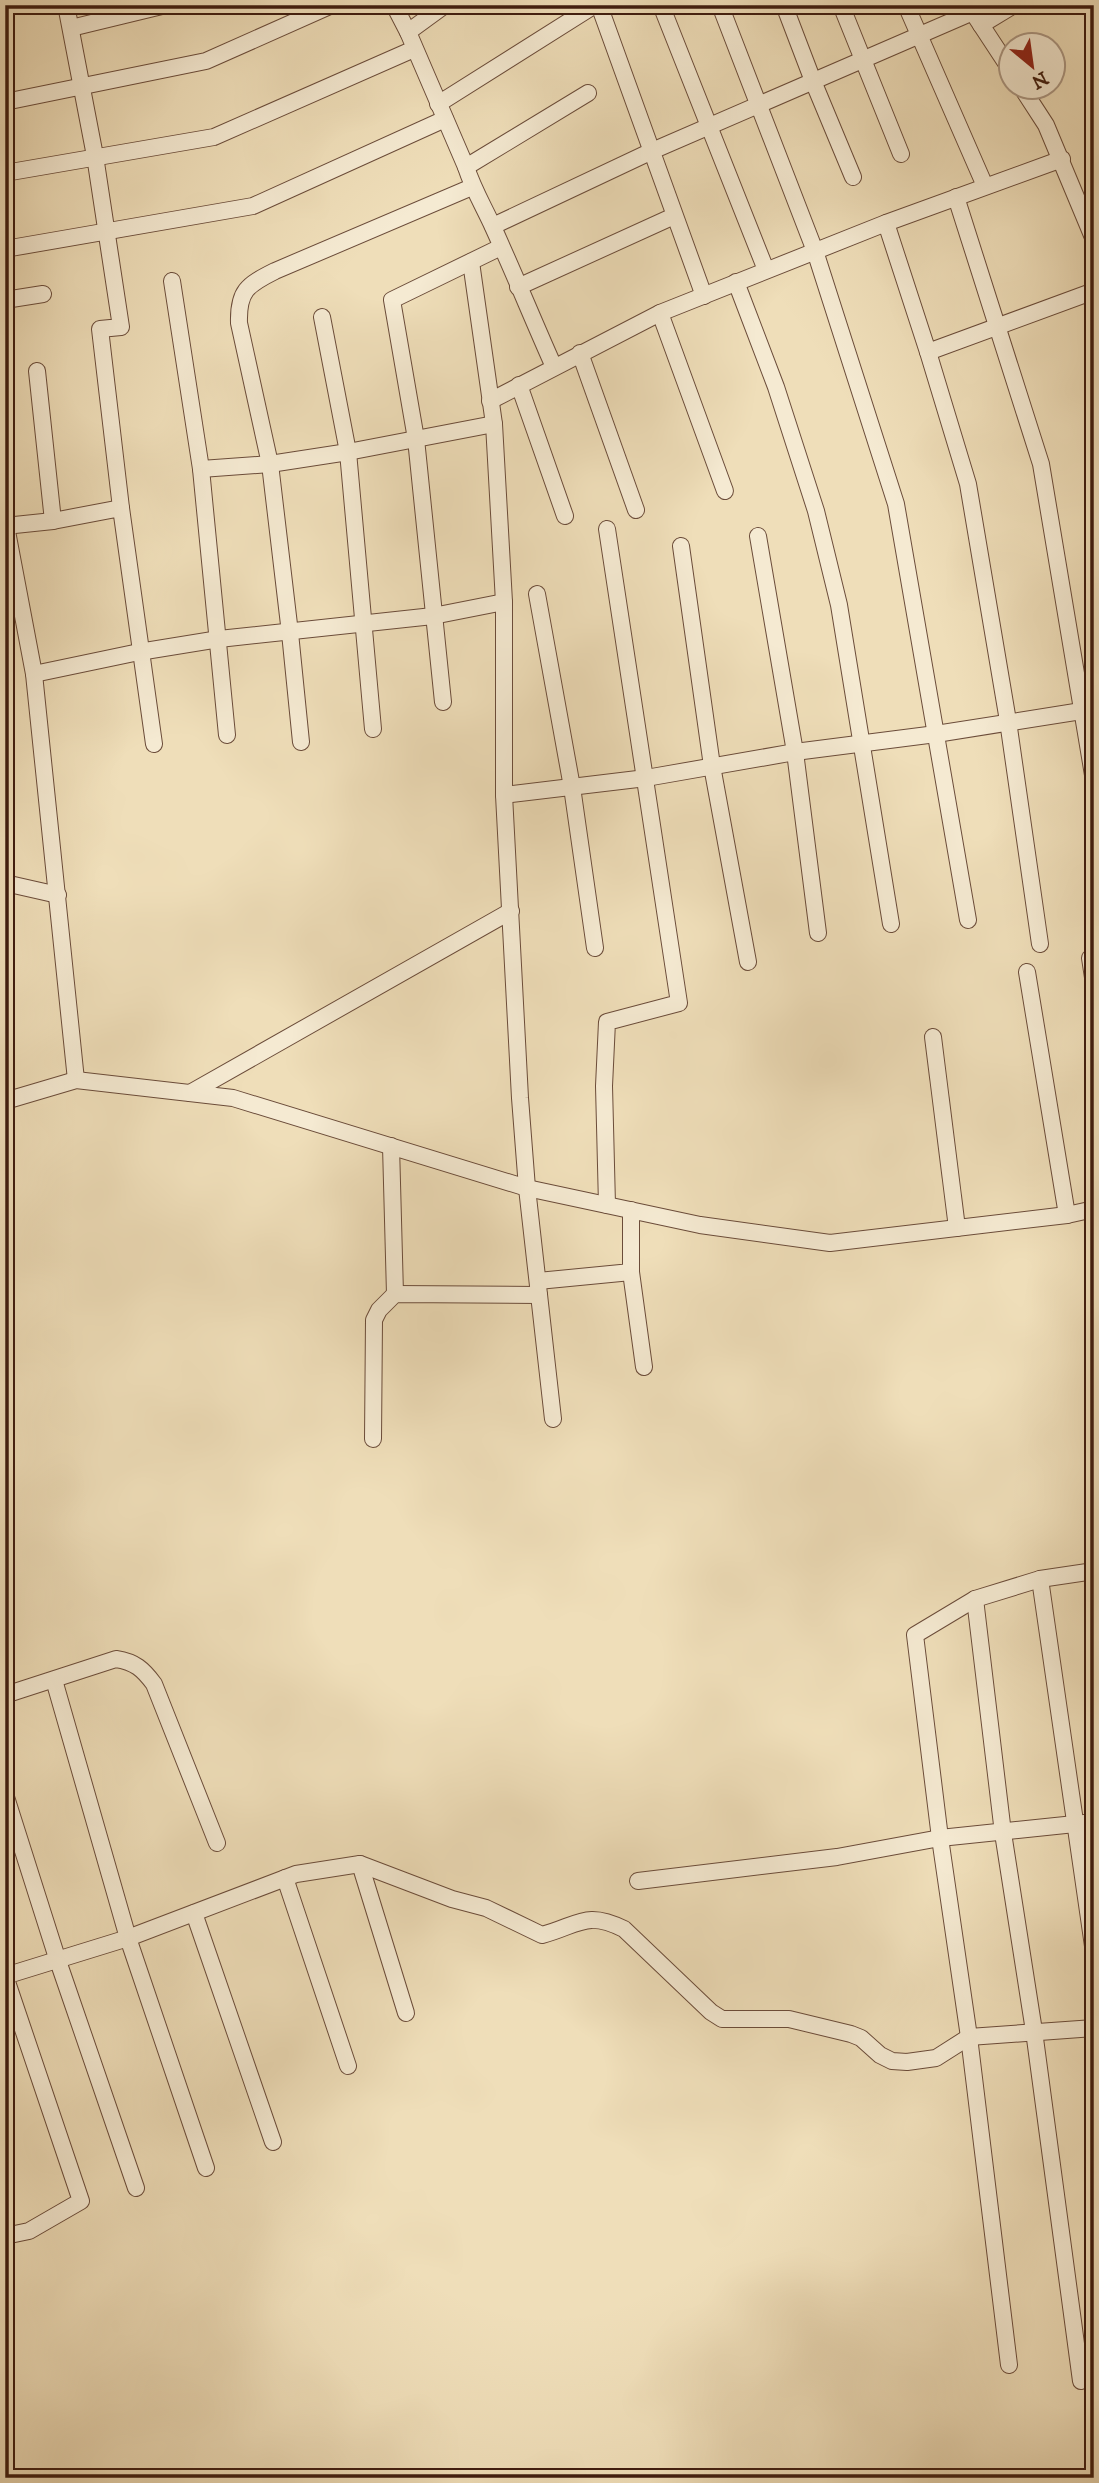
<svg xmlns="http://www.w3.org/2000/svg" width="1099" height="2483" font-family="'IM FELL DW Pica',serif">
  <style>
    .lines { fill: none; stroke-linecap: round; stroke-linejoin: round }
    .minor-casing { stroke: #6b4c3a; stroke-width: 18 }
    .minor { stroke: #f5ead2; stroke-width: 16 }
  </style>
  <rect width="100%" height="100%" fill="#efdeb9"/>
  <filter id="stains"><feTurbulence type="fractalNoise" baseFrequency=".00286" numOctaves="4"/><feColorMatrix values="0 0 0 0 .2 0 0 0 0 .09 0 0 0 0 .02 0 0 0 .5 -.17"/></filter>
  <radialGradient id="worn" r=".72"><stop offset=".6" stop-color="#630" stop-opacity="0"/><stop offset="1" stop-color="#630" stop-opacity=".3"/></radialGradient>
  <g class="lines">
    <!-- minor casing -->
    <g class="minor-casing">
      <g id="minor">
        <polyline points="66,5 95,156 121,327 100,329 121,508"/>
        <path d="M394,5L408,32L466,167C473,189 484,207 493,227C514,273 533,320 554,367"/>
        <polyline points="599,5 704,296"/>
        <polyline points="661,5 766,270"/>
        <polyline points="720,5 815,251 896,504 968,920"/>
        <polyline points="784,5 813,81 853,177"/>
        <polyline points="841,5 901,154"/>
        <polyline points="906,5 985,186"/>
        <polyline points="968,5 1012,72"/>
        <polyline points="981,25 1014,5"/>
        <polyline points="71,28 166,5"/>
        <polyline points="408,32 445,5"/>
        <polyline points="1022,88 1046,125 1094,240"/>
        <polyline points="5,102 206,61 332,5"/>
        <polyline points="438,104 595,5"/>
        <polyline points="466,167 588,93"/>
        <polyline points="5,173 214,137 414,49"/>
        <polyline points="956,197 1041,464 1094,781"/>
        <polyline points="886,223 928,352 968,484 1008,721 1040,944"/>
        <polyline points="493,226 652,151 973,12"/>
        <polyline points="5,249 253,206 445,119"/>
        <polyline points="471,262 494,424 504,602 504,795 520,1098 527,1188 553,1419"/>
        <polyline points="172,281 201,469 227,735"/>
        <polyline points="736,282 776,387 816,511 839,605 891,924"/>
        <polyline points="518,287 674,216"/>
        <polyline points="5,300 43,294"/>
        <polyline points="660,313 725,491"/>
        <polyline points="322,317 348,452 373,729"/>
        <polyline points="928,352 1094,291"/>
        <polyline points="580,353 636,510"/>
        <polyline points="37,371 53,521"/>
        <polyline points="519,385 565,516"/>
        <polyline points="490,401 660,313 886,223 1062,159"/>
        <polyline points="201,469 270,464 348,452 494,424"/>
        <polyline points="5,526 53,521 121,508 154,744"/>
        <polyline points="6,526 34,674 76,1080"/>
        <polyline points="607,529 679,1003 607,1022 604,1086 607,1205"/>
        <polyline points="758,536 795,752 818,933"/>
        <polyline points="681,546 712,766 748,962"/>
        <polyline points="537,594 572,787 595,948"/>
        <polyline points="34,674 139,652 219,639 433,616 504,602"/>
        <polyline points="443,702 416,439 392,300 501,247"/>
        <path d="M301,742L290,633L270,464L239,323C238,291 247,285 275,271L472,187"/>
        <polyline points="504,795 646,778 795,752 936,734 1094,709"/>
        <polyline points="5,883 58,895"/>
        <polyline points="1090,958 1094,984"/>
        <polyline points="1027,972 1067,1215"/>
        <polyline points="933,1037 957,1228"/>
        <polyline points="190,1093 511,911"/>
        <polyline points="5,1101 76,1080 233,1098 527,1188 700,1225 830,1243 1067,1215 1094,1209"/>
        <polyline points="391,1146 395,1294"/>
        <polyline points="631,1272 644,1367"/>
        <polyline points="538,1281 631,1272 631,1210"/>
        <polyline points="373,1439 374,1320 379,1310 395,1294 539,1295"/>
        <polyline points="1040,1579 1094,1953"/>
        <polyline points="975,1599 1003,1833 1034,2031 1081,2381"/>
        <polyline points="54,1680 128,1938 206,2168"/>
        <path d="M5,1695L116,1659C135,1662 143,1669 154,1684L217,1843"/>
        <polyline points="5,1794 58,1961 136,2188"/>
        <polyline points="360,1864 406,2013"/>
        <polyline points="285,1878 348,2066"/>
        <polyline points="638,1881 837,1857 940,1838 1094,1822"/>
        <polyline points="194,1913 273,2142"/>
        <path d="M5,2236L29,2231L81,2201L5,1976L128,1938L296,1874L360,1864L452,1899L486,1908L542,1935C579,1925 586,1910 624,1929L711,2012L722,2019H789L851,2034L861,2038L880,2055L892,2061L907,2062L936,2058L969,2037L1094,2028"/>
        <polyline points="1009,2365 969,2037 940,1838 915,1635 975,1599 1040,1579 1094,1571"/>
      </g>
    </g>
    <!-- minor -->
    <use href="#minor" class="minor"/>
  </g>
  <!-- margin -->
  <rect width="1099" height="2483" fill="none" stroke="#efdeb9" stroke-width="28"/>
  <rect x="7" y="7" width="1085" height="2469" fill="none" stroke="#3f1c0f" stroke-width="3.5"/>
  <rect x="14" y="14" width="1071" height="2455" fill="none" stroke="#3f1c0f" stroke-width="2"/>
  <!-- north arrow -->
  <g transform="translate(1032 66) rotate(151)"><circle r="33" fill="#f5ead2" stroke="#ac9884" stroke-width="2"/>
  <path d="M0-5L12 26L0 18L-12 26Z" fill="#8f2418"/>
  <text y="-10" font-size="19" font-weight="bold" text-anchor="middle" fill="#3f1c0f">N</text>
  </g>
  <rect width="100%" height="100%" filter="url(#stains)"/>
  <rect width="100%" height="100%" fill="url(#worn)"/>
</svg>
